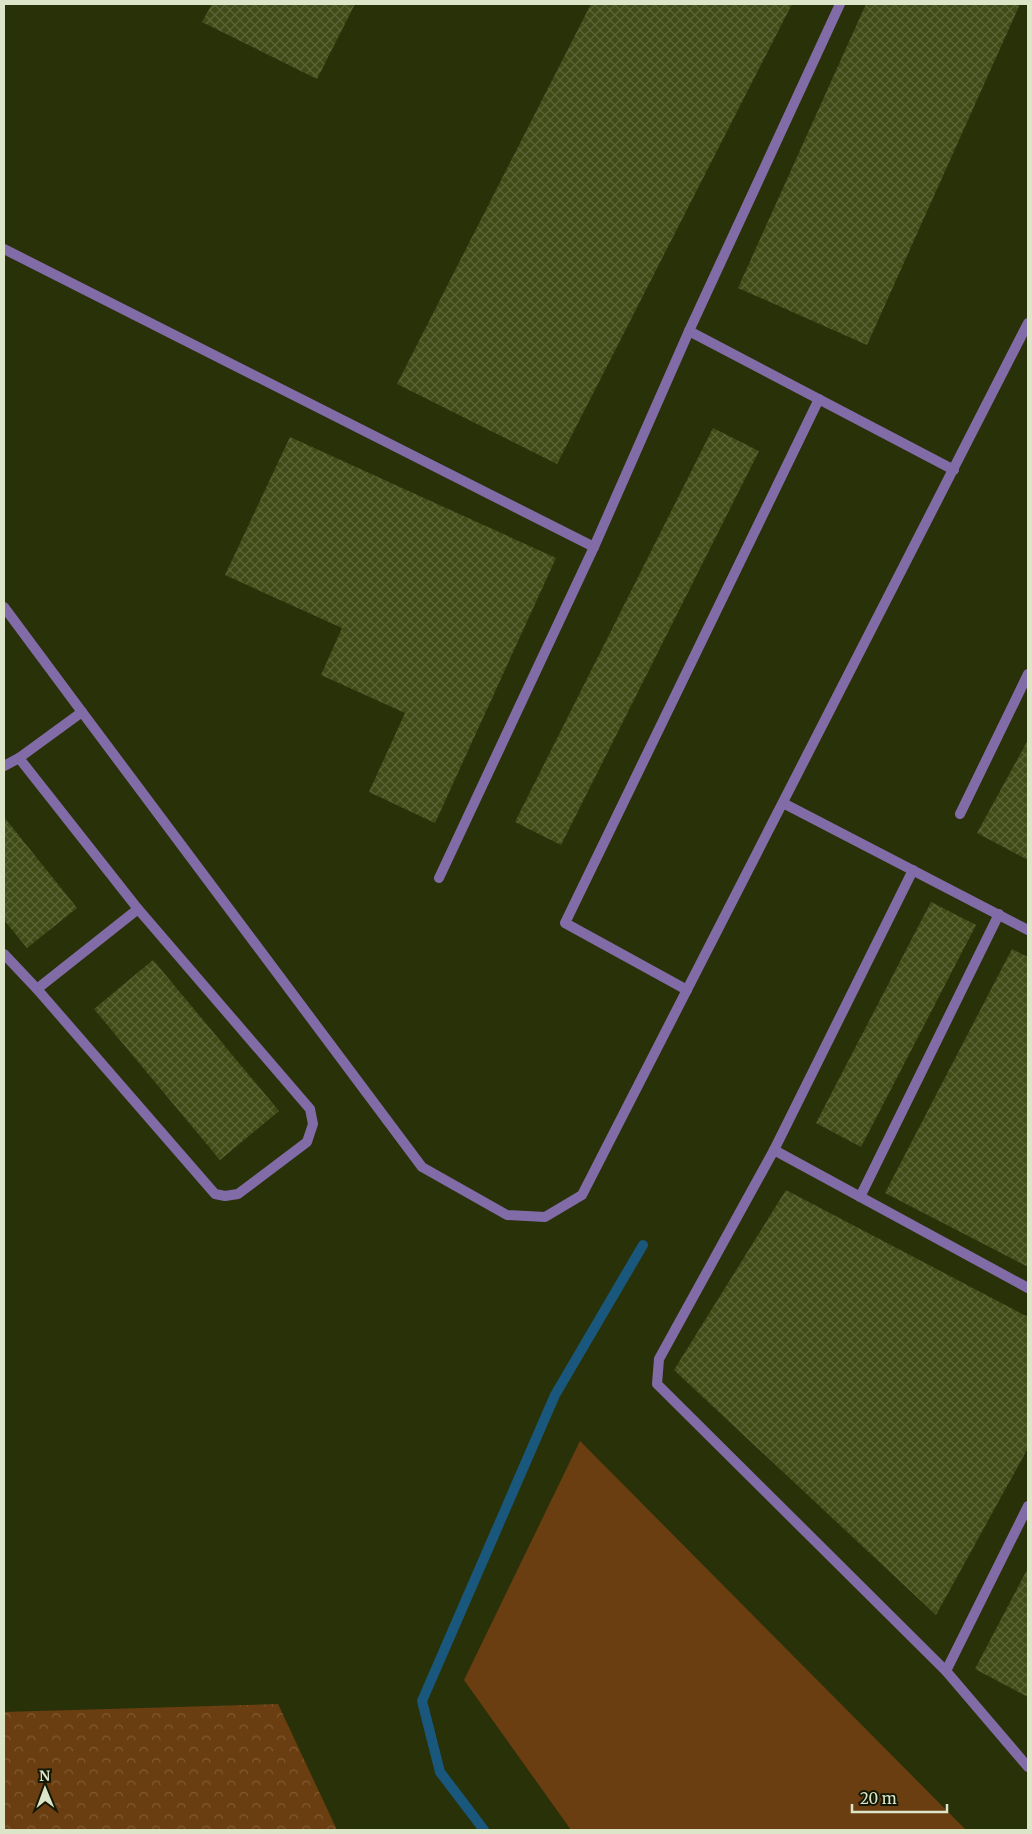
<svg xmlns="http://www.w3.org/2000/svg" width="1032" height="1834" font-family="Merriweather,serif">
  <style>
    .grass { fill: #6b3e11 }
    .forest { fill: url(#forest-crowns) }
    .lines { fill: none; stroke-linecap: round; stroke-linejoin: round }
    .stream { stroke: #19577c; stroke-width: 10 }
    .building { fill: url(#building-cross-hatch) }
    .service { stroke: #826ca8; stroke-width: 10 }
    .minor { stroke: #826ca8; stroke-width: 10 }
  </style>
  <defs>
    <pattern id="forest-crowns" width="20" height="18" patternUnits="userSpaceOnUse" patternTransform="scale(1.25)"><rect width="20" height="18" fill="#6b3e11"/><path d="M2 6a3 3 0 1 1 6 0M12 15a3 3 0 1 1 6 0" fill="none" stroke="#805a32"/></pattern>
    <pattern id="building-cross-hatch" width="8" height="8" patternUnits="userSpaceOnUse" patternTransform="scale(1.25)"><rect width="8" height="8" fill="#404b17"/><path d="M0 0l8 8M0 8l8-8" fill="none" stroke="#5b6537"/></pattern>
  </defs>
  <rect width="100%" height="100%" fill="#293109"/>
  <!-- grass -->
  <polygon class="grass" points="580,1441 966,1830 571,1830 464,1680"/>
  <!-- forest -->
  <polygon class="forest" points="278,1704 337,1830 4,1830 4,1712"/>
  <g class="lines">
    <!-- stream -->
    <polyline class="stream" points="484,1830 440,1772 422,1701 555,1395 643,1245"/>
  </g>
  <!-- building -->
  <g class="building">
    <polygon points="212,4 355,4 317,79 202,22"/>
    <polygon points="591,4 792,4 557,464 397,384"/>
    <polygon points="866,4 1020,4 867,345 738,288"/>
    <polygon points="713,428 759,451 561,845 515,822"/>
    <polygon points="290,437 556,558 435,823 369,792 405,713 321,675 342,628 225,575"/>
    <polygon points="1028,740 1028,860 977,833"/>
    <polygon points="4,817 77,908 27,948 4,920"/>
    <polygon points="931,902 976,925 861,1147 816,1123"/>
    <polygon points="1012,949 1028,957 1028,1267 885,1193"/>
    <polygon points="153,960 279,1111 220,1160 94,1009"/>
    <polygon points="786,1190 1028,1317 1028,1448 936,1615 674,1370"/>
    <polygon points="1028,1568 1028,1697 975,1669"/>
  </g>
  <g class="lines">
    <!-- service -->
    <g class="service">
      <polyline points="4,249 594,547"/>
      <polyline points="689,331 954,470"/>
      <polyline points="4,607 82,712 19,758 4,766"/>
      <polyline points="783,803 1028,930"/>
      <polyline points="960,814 1028,674"/>
      <polyline points="913,870 774,1150 659,1359 657,1384 946,1671 1028,1767"/>
      <polyline points="439,878 594,547 689,331 840,4"/>
      <polyline points="4,954 37,989 215,1194 225,1196 238,1194 307,1142 313,1124 310,1109 138,909 19,758"/>
      <polyline points="37,989 138,909"/>
      <polyline points="687,990 565,923 819,399"/>
      <polyline points="774,1150 1028,1288"/>
      <polyline points="860,1197 999,914"/>
      <polyline points="946,1671 1028,1506"/>
    </g>
    <!-- minor -->
    <polyline class="minor" points="82,712 422,1167 507,1215 545,1217 582,1195 1028,323"/>
  </g>
  <!-- border -->
  <rect width="1032" height="1834" fill="none" stroke="#dde5c9" stroke-width="10"/>
  <!-- north arrow -->
  <g transform="translate(45 1789) rotate(359)" stroke="#131804" stroke-width="4" paint-order="stroke">
  <path d="M0-4L9 19L0 12L-9 19Z" fill="#dde5c9"/>
  <text y="-8" font-size="14" font-weight="bold" text-anchor="middle" fill="#dde5c9">N</text>
  </g>
  <!-- scale -->
  <path d="M852 1804v8h95v-8" fill="none" stroke="#dde5c9" stroke-width="2.5"/>
  <text x="860" y="1804" font-size="15" fill="#dde5c9" stroke="#131804" stroke-width="4" paint-order="stroke">20 m</text>
</svg>
